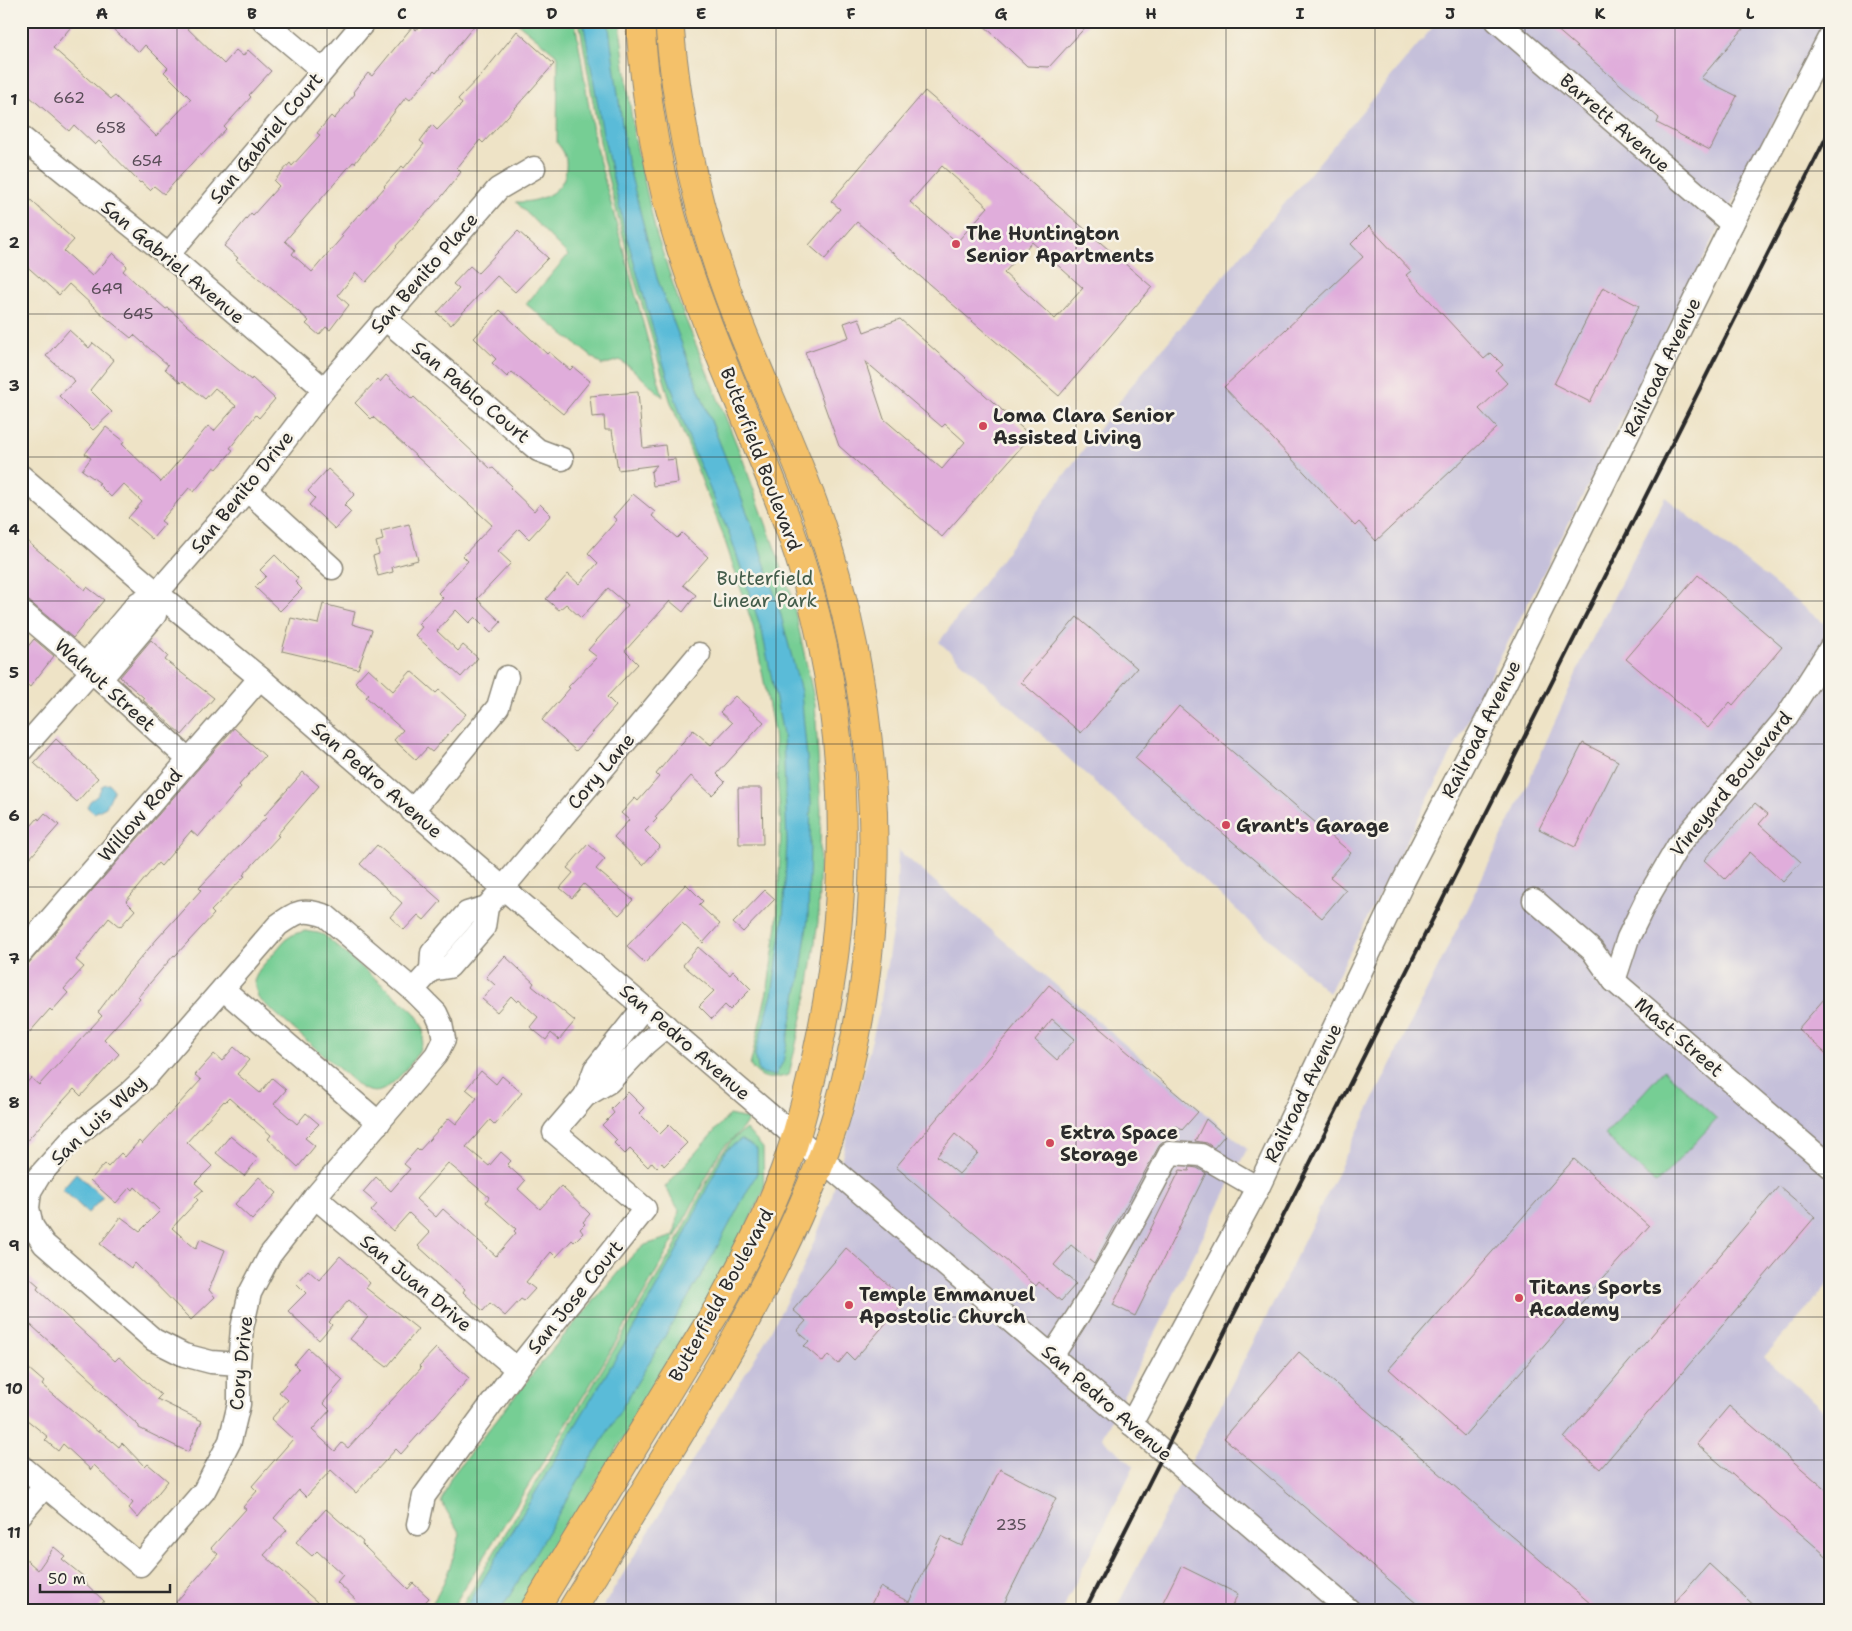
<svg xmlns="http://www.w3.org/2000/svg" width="1852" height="1631" font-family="'Shantell Sans',sans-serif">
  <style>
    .industrial { fill: #c5c0da }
    .green { fill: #76ce94; stroke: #507c60 }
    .water { fill: #5abbd8; stroke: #427382 }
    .building { fill: #e0addb; fill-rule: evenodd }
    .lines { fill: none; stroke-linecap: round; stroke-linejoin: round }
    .minor-casing { stroke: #8c8778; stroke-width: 25 }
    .major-casing { stroke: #8c8778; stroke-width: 30 }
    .minor { stroke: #fff; stroke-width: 22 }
    .major { stroke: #f4c16a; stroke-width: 28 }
    .rail { stroke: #2b2b2b; stroke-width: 4 }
    .grid { fill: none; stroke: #2b2b2b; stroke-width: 1; stroke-opacity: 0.55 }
    .poi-dot { fill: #d1495b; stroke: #f7f3e8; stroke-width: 2 }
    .labels { text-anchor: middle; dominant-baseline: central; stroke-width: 5; stroke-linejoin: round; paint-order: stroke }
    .number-label { font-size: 16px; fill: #584c57 }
    .street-label { font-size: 19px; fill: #2b2b2b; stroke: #f7f3e8 }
    .poi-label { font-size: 19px; font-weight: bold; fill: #2b2b2b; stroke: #f7f3e8; text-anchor: start }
    .park-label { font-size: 19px; fill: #425c4a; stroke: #f7f3e8 }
    .neatline { fill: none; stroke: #2b2b2b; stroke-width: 2 }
    .grid-label { font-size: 16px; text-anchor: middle; font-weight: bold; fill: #2b2b2b }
  </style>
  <rect width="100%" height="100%" fill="#f7f3e8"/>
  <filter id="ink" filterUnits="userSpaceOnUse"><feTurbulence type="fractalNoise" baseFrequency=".02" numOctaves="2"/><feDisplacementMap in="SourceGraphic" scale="10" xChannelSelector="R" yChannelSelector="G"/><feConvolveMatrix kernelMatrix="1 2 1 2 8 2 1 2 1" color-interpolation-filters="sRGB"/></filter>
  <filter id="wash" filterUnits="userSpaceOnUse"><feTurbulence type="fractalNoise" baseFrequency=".0096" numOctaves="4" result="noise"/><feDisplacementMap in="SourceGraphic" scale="20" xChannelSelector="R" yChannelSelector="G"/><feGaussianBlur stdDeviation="1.12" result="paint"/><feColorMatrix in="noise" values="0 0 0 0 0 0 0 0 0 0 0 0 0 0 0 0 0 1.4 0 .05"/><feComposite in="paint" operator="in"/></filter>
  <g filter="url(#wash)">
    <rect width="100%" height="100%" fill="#eee3c6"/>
    <!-- industrial -->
    <g class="industrial">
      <polygon points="1438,21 1825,21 1329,993 939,642 1131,386"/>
      <polygon points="1665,497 1831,629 1831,1281 1764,1357 1831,1417 1831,1610 1115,1610 1273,1304 1522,796 1587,649"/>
      <polygon points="898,850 1247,1149 1102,1438 1134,1466 1062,1610 601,1610 766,1340 801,1273 831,1200 879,1012 896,908"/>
    </g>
    <!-- green -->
    <g class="green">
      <path d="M515,21H575L595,144L663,397L631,368L620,360L602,365L526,304L568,255L516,202C538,203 565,193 566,168C567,158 564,151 557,143L558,56Z"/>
      <path d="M579,21H621V35L634,135L656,233L681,308L743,460L791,593L815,703L821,809L818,922L808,991L789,1075C770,1080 764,1081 750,1066L768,987L777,924L781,829L774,732L753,626L722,532L670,400L633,274L603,159Z"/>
      <path d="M305,931L318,933L324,935L413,1011C420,1019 425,1029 423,1040C421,1054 394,1087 380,1091C374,1093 367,1091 361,1088L258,998L254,981L259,970L285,940L294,934Z"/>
      <polygon points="1664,1070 1717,1119 1656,1184 1605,1135"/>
      <path d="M729,1115L748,1119C743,1132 728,1141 719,1153C714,1161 710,1171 705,1180C630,1329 538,1468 451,1610H427C444,1590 453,1559 460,1534L441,1501L451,1477L550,1352L632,1256L645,1245L674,1236L679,1210L665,1187Z"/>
      <polygon points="746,1129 763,1148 764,1190 729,1263 636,1418 518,1610 460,1610 673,1250 720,1155 734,1138"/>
    </g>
    <!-- water -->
    <g class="water">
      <polygon points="583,21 608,21 627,160 657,278 704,403 752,525 779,608 801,692 811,802 808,918 801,972 783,1062 775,1076 759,1072 755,1054 772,995 783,921 787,842 783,734 762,631 732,541 692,447 661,357 625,231 603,134"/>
      <polygon points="109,784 114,790 106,807 94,813 87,807 90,801 97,796 103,785"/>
      <polygon points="741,1139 757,1149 757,1173 708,1264 501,1610 465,1610 638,1321 678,1248 725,1151"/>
      <polygon points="76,1173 103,1197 88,1213 62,1189"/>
    </g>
    <g id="blocks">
      <!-- building -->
      <g class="building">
        <polygon points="21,21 76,21 53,48 111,99 115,96 156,136 191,99 164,72 168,68 145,45 139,52 104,21 180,21 224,64 236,50 243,56 248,50 271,71 249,95 251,97 224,127 226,129 201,156 200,154 164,194 154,186 150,190 141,182 140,183 99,141 95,145 74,125 69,131 21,89"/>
        <polygon points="423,21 478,21 436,73 434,71 410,100 406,97 355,163 353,162 285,241 295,250 292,254 312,272 343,236 341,235 359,214 360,215 385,187 384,186 402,166 404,168 424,144 420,141 432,125 437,130 462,104 458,99 483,73 517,31 554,64 508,116 483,143 480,140 457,168 461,172 443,195 396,246 397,247 366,282 356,273 338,295 349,305 330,330 326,327 319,335 306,324 309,321 289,303 236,260 238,258 224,246 251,213 253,215 279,186 274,181 290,163 292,166 320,135 317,133 331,116 334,119 355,94 353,92 368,73 372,76 412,27 416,30"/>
        <polygon points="979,21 1091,21 1049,67 1027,66"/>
        <polygon points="1547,21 1750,21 1701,78 1737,96 1710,150 1657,123 1659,118"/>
        <path d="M925,91L1152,287L1059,396L857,222L825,259L809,245L840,209L831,201ZM942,166L988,207L957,242L910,202ZM1032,242L1083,288L1055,319L1004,273Z"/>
        <polygon points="21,191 74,240 64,251 92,276 113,253 127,266 123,271 136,283 166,309 168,308 223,357 251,380 252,378 275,399 259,418 256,415 230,448 233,450 217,469 214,467 194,492 189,488 161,521 165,524 152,539 128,518 142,502 123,484 111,497 98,484 100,483 82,470 91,458 85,454 106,427 124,441 122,444 161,482 208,426 214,431 236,406 215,388 205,399 183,381 181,383 165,369 168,365 134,335 131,338 105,317 69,284 59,295 21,261"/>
        <polygon points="1369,226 1411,271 1406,275 1484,359 1491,353 1503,365 1496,371 1507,383 1479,409 1497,428 1376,541 1359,522 1355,526 1224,387 1363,257 1351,244"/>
        <polygon points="518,231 548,258 515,292 497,276 451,325 437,313 459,289 453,284 470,266 478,273"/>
        <polygon points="1603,287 1639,306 1590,402 1554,384"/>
        <polygon points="500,310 547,354 549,352 570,370 573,367 590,381 563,414 512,372 507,377 492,363 496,359 474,338"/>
        <path d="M859,318L864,332L900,319L1031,436L942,537L839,446L805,352L849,337L844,323ZM865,361L942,427L945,424L965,442L942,469L884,419Z"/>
        <polygon points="69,330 89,348 93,343 114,360 90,390 112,412 93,430 59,396 75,381 46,356"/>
        <polygon points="386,375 412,399 414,397 491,469 493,468 512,486 510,488 534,511 540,504 551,515 529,539 519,529 498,551 511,563 477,599 501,622 491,633 475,617 469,623 456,610 437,631 458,651 463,645 478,658 461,677 415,635 422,627 418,624 443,598 438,593 468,561 463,556 492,525 373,417 371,419 355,403 378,379 380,382"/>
        <polygon points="638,392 643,448 665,445 667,460 675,459 678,483 653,486 651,472 657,465 618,470 612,430 605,430 604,416 592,417 590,396"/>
        <polygon points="328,469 355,494 344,505 351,512 335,529 309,505 315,498 308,491"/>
        <polygon points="633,494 655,512 652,516 677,538 682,533 708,557 683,585 696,595 683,612 670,601 625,651 638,664 607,697 616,706 576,751 542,720 570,688 568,687 597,657 588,650 628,605 608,588 581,618 566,604 559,610 546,599 568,574 579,584 598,563 588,553 617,520 613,517"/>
        <polygon points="409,524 418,560 392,567 393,572 378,576 373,556 379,554 376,542 383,540 381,531"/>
        <polygon points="21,536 85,590 87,587 104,600 73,638 29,601 21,597"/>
        <polygon points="275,555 298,578 295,582 302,589 280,611 255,587 266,576 260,570"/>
        <polygon points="1698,575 1782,647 1733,705 1730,702 1708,728 1626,659"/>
        <polygon points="323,604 355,612 352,624 372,630 358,669 282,651 291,618 318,624"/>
        <polygon points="1077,617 1137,668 1081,733 1021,682"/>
        <polygon points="34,639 54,656 30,687 21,679 21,655"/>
        <polygon points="151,640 168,656 165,660 214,698 182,735 143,700 144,698 120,677"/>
        <polygon points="368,668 393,691 411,671 436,693 439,690 466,714 432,752 427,748 416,760 394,740 403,730 366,697 369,695 355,682"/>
        <polygon points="735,696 764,722 717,774 725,782 712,795 691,776 655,817 657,819 645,831 660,846 643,865 614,837 629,820 621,813 635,798 638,801 659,777 656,774 693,730 711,745 732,723 720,712"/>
        <polygon points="1179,706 1351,853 1330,877 1346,890 1322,918 1135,758"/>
        <polygon points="234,728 265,756 239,785 241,787 198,837 191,831 161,866 158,863 126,901 135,910 120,927 109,918 76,960 84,967 64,989 68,993 52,1011 50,1009 21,1042 21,972"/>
        <polygon points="56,739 98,778 77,802 34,763"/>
        <polygon points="1583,743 1618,761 1575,847 1539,829"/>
        <polygon points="303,772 319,786 277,835 279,836 243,875 245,876 211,911 214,914 175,956 174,955 138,997 140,999 104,1039 119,1054 81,1096 74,1089 21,1147 21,1089 31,1078 39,1085 102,1016 98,1012 126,975 157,939 201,890 199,888 266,818 264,816"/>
        <polygon points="738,788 762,788 763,844 739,844"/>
        <polygon points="1755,803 1768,814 1759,824 1801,862 1783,882 1750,852 1725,879 1704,860"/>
        <polygon points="45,813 59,825 21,868 21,845 27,839 21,834 21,818 31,826 38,818 39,820"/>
        <polygon points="588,844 605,859 596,869 633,900 619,915 584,884 572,898 560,888 573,873 567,868"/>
        <polygon points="377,845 441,901 424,920 418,915 404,930 390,917 402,903 360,864"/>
        <polygon points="686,884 703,901 699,905 720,924 703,943 682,923 645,963 627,946"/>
        <polygon points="765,890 775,899 743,932 733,923"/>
        <polygon points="698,947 730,975 733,971 751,989 730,1010 725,1005 712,1019 699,1006 714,991 683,965"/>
        <polygon points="505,956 534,983 532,986 575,1021 559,1040 551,1033 546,1040 530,1027 538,1017 519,1000 517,1002 511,996 497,1012 482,999 495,985 486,977"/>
        <path d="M1049,985L1198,1112L1182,1130L1177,1126L1159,1146L1094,1264L1071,1245L1054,1265L1076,1284L1061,1301L1039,1282L1036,1286L896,1167ZM1052,1019L1075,1039L1057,1060L1035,1040ZM955,1134L978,1153L959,1174L937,1156Z"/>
        <polygon points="1831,991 1831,1058 1798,1029"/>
        <polygon points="234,1047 249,1060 237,1074 260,1093 272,1078 286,1090 274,1104 297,1124 306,1113 319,1124 305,1138 315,1146 298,1167 268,1139 271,1135 229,1098 225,1102 224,1101 187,1142 212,1166 195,1183 203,1190 195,1197 198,1200 172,1228 196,1249 200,1239 225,1250 209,1290 215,1297 191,1320 135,1263 131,1268 100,1244 121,1217 140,1231 160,1211 135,1187 133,1190 130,1187 116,1203 90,1180 105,1164 108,1167 121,1153 125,1157 139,1141 142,1144 201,1080 195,1075 214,1054 222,1061"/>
        <path d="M481,1071L496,1084L502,1076L522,1093L495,1125L490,1120L466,1147L489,1166L501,1152L511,1161L507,1165L525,1181L518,1189L540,1209L561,1186L590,1214L583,1222L585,1224L580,1229L583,1233L574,1242L572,1240L556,1257L551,1252L526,1282L535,1289L524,1301L521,1299L505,1316L490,1303L483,1311L463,1292L465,1289L418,1246L430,1233L409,1213L393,1231L371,1211L377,1204L363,1192L376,1177L391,1191L410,1169L404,1164L417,1149L419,1151L449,1118L456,1124L477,1098L466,1089ZM448,1163L489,1197L486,1202L516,1229L514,1231L516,1233L496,1256L443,1209L436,1217L416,1199Z"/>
        <polygon points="628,1092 644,1108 639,1113 660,1134 669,1125 687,1143 664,1166 662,1163 657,1168 652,1162 648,1167 630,1149 625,1154 614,1143 617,1140 602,1125 614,1113 611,1109"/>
        <polygon points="1206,1119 1225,1135 1214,1148 1207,1143 1195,1141"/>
        <polygon points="230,1136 258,1159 244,1176 216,1153"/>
        <polygon points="1574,1159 1649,1226 1464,1436 1389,1369"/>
        <polygon points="1190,1167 1197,1168 1206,1173 1135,1316 1113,1305 1180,1170 1189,1171"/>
        <polygon points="259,1177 277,1193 252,1220 235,1204"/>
        <polygon points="1779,1186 1815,1217 1600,1469 1564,1438"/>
        <polygon points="846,1248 906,1300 854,1360 847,1353 838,1364 828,1355 823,1362 804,1346 809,1341 797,1331 806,1321 793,1310"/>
        <polygon points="340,1256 370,1283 366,1288 418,1329 387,1367 350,1339 368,1317 349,1300 329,1322 332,1325 319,1340 288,1311 306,1293 296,1283 308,1270 319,1280"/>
        <polygon points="21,1270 39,1286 37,1289 115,1361 119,1357 161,1395 157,1399 202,1421 188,1452 139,1428 139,1426 94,1385 95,1383 21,1316"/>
        <polygon points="308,1348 343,1380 323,1403 330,1410 312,1430 335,1451 342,1443 348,1448 421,1368 419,1366 436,1348 469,1378 401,1454 396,1449 356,1493 331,1470 306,1497 299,1490 274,1518 287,1530 264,1555 326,1610 185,1610 176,1602 218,1554 211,1548 246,1509 243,1507 257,1491 252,1486 293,1439 271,1419 288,1400 279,1392 299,1369 294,1364"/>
        <polygon points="1299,1352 1598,1610 1424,1610 1224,1438"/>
        <polygon points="21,1362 44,1382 42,1385 98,1432 99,1430 119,1447 122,1443 145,1467 148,1464 168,1481 138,1518 129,1508 133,1503 94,1465 91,1470 63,1444 58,1451 45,1440 48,1437 21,1415"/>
        <polygon points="1729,1406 1831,1494 1831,1560 1697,1444"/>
        <polygon points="1000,1469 1056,1498 1001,1610 868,1610 880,1587 909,1602 941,1536 962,1546"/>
        <polygon points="326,1509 363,1542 362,1544 408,1589 413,1583 429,1598 418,1610 353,1610 359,1603 337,1582 343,1575 317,1551 312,1556 296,1542"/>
        <polygon points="54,1547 65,1556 62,1559 84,1577 82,1580 104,1601 97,1610 21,1610 21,1555 38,1570"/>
        <polygon points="1709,1564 1759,1610 1668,1610"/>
        <polygon points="1181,1566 1238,1594 1230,1610 1159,1610"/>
      </g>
    </g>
  </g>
  <g filter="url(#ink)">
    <use href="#blocks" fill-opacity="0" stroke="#8c8778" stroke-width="1"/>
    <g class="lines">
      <!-- minor casing -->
      <g class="minor-casing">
        <g id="minor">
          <polyline points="264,21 322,70"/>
          <polyline points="1497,21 1732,224"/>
          <polyline points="21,137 168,255 324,389"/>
          <polyline points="168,255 365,21"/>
          <polyline points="384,318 538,450 562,459"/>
          <polyline points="21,476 157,593 260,678 503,888 599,969 1349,1610"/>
          <polyline points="247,490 332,568"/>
          <polyline points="21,611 85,665 189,760"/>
          <polyline points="85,665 138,603 157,593 247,490 324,389 498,189 534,168"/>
          <polyline points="101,679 155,615 157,593"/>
          <polyline points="21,751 92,671"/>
          <polyline points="412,811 498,707 507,677"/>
          <polyline points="1534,900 1592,950 1614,981 1831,1167"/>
          <polyline points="21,953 260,678"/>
          <polyline points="431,970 432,953 467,913 487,907"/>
          <polyline points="1614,981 1628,938 1647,899 1678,846 1785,719 1831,647"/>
          <polyline points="223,989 379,1123"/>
          <polyline points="413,990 431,970 449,967 484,927 487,907 699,654"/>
          <polyline points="585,1096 595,1069 644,1007"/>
          <polyline points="315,1197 517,1369"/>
          <path d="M1052,1356C1095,1291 1134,1223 1170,1153L1201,1155L1258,1188"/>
          <polyline points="1131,1424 1258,1188 1404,880 1493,708 1732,224 1831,34"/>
          <path d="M21,1466L140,1565L204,1491L230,1441L239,1404V1364L242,1328L250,1293L270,1255L315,1197L436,1055L444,1039L441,1024L436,1013L413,990L326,916C303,908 298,911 278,925L147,1076L129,1093L75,1136L39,1176L30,1191L28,1208L32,1226L44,1244L154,1340L184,1355L211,1362L239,1364"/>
          <polyline points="21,1514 45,1486"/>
          <polyline points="418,1524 424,1496 517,1369 645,1209 554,1132 585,1096 609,1082 646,1043 666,1026"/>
        </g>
      </g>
      <!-- major casing -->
      <g class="major-casing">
        <g id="major">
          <path d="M534,1610L720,1305C744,1261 767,1218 784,1172C799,1132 809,1090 818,1049C856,875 850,695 789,527C755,432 710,342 680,245C657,173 645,97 640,21"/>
          <path d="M572,1610C606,1554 640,1499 674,1443C734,1344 793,1243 831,1133C842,1101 849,1067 856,1034C889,864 875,687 820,523C794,445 756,372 728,294C695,205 677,116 669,21"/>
        </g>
      </g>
      <!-- minor -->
      <use href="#minor" class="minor"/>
      <!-- major -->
      <use href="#major" class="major"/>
      <!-- rail -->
      <polyline class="rail" points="1085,1610 1831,128"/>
    </g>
  </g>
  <!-- grid -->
  <path class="grid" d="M177,21V1610M327,21V1610M477,21V1610M626,21V1610M776,21V1610M926,21V1610M1076,21V1610M1226,21V1610M1375,21V1610M1525,21V1610M1675,21V1610M21,171H1831M21,314H1831M21,457H1831M21,601H1831M21,744H1831M21,887H1831M21,1030H1831M21,1174H1831M21,1317H1831M21,1460H1831"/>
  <!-- markers -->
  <g class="poi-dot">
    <circle cx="956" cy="244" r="5"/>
    <circle cx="983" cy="426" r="5"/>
    <circle cx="1226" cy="825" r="5"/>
    <circle cx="1050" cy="1143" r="5"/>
    <circle cx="1519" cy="1298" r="5"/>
    <circle cx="849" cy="1305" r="5"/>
  </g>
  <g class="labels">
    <!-- number labels -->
    <g class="number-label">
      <text x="69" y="97">662</text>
      <text x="111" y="127">658</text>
      <text x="147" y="160">654</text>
      <text x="107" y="288">649</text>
      <text x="138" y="313">645</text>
      <text x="1011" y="1524">235</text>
    </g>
    <!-- street labels -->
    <g class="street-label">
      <text transform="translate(1615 123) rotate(41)">Barrett Avenue</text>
      <text transform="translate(266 138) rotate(-50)">San Gabriel Court</text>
      <text transform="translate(173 262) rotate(40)">San Gabriel Avenue</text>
      <text transform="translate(424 273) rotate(-49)">San Benito Place</text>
      <text transform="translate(1662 367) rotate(-64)">Railroad Avenue</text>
      <text transform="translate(471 392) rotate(40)">San Pablo Court</text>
      <text transform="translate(761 459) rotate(69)">Butterfield Boulevard</text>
      <text transform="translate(242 492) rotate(-51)">San Benito Drive</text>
      <text transform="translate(105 685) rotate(42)">Walnut Street</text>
      <text transform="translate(1481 729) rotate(-63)">Railroad Avenue</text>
      <text transform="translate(601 771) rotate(-50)">Cory Lane</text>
      <text transform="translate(377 780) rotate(41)">San Pedro Avenue</text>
      <text transform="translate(1731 784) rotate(-51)">Vineyard Boulevard</text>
      <text transform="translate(140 815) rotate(-49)">Willow Road</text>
      <text transform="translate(1679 1037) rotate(41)">Mast Street</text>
      <text transform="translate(685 1042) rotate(41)">San Pedro Avenue</text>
      <text transform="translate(1303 1093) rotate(-64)">Railroad Avenue</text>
      <text transform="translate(98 1120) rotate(-43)">San Luis Way</text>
      <text transform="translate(416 1283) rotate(40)">San Juan Drive</text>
      <text transform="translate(721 1295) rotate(-61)">Butterfield Boulevard</text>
      <text transform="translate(575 1297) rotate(-51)">San Jose Court</text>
      <text transform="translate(241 1363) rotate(-84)">Cory Drive</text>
      <text transform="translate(1107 1403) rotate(41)">San Pedro Avenue</text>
    </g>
    <!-- poi labels -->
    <g class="poi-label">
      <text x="966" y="233">The Huntington<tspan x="966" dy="22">Senior Apartments</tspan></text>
      <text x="993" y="415">Loma Clara Senior<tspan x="993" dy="22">Assisted Living</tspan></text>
      <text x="1236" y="825">Grant's Garage</text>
      <text x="1060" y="1132">Extra Space<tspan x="1060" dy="22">Storage</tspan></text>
      <text x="1529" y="1287">Titans Sports<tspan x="1529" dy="22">Academy</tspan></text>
      <text x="859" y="1294">Temple Emmanuel<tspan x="859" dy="22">Apostolic Church</tspan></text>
    </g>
    <!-- park labels -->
    <g class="park-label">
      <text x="765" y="578">Butterfield<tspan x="765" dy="22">Linear Park</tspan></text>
    </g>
  </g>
  <!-- margin -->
  <rect width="1852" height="1631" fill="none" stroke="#f7f3e8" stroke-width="55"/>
  <!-- scale -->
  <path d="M40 1584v8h130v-8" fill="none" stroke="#2b2b2b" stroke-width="2.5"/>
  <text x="48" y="1584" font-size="15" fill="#2b2b2b" stroke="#f7f3e8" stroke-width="4" paint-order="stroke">50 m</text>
  <rect x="28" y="28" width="1796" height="1576" class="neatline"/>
  <g class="grid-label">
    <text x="102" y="19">A</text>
    <text x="252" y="19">B</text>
    <text x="402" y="19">C</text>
    <text x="552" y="19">D</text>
    <text x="701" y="19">E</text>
    <text x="851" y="19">F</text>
    <text x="1001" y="19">G</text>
    <text x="1151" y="19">H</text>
    <text x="1300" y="19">I</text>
    <text x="1450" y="19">J</text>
    <text x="1600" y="19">K</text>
    <text x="1750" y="19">L</text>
    <text x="14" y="105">1</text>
    <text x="14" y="248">2</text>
    <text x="14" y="391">3</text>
    <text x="14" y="535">4</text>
    <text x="14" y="678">5</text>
    <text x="14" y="821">6</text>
    <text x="14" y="964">7</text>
    <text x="14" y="1108">8</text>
    <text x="14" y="1251">9</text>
    <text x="14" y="1394">10</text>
    <text x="14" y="1538">11</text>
  </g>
</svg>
